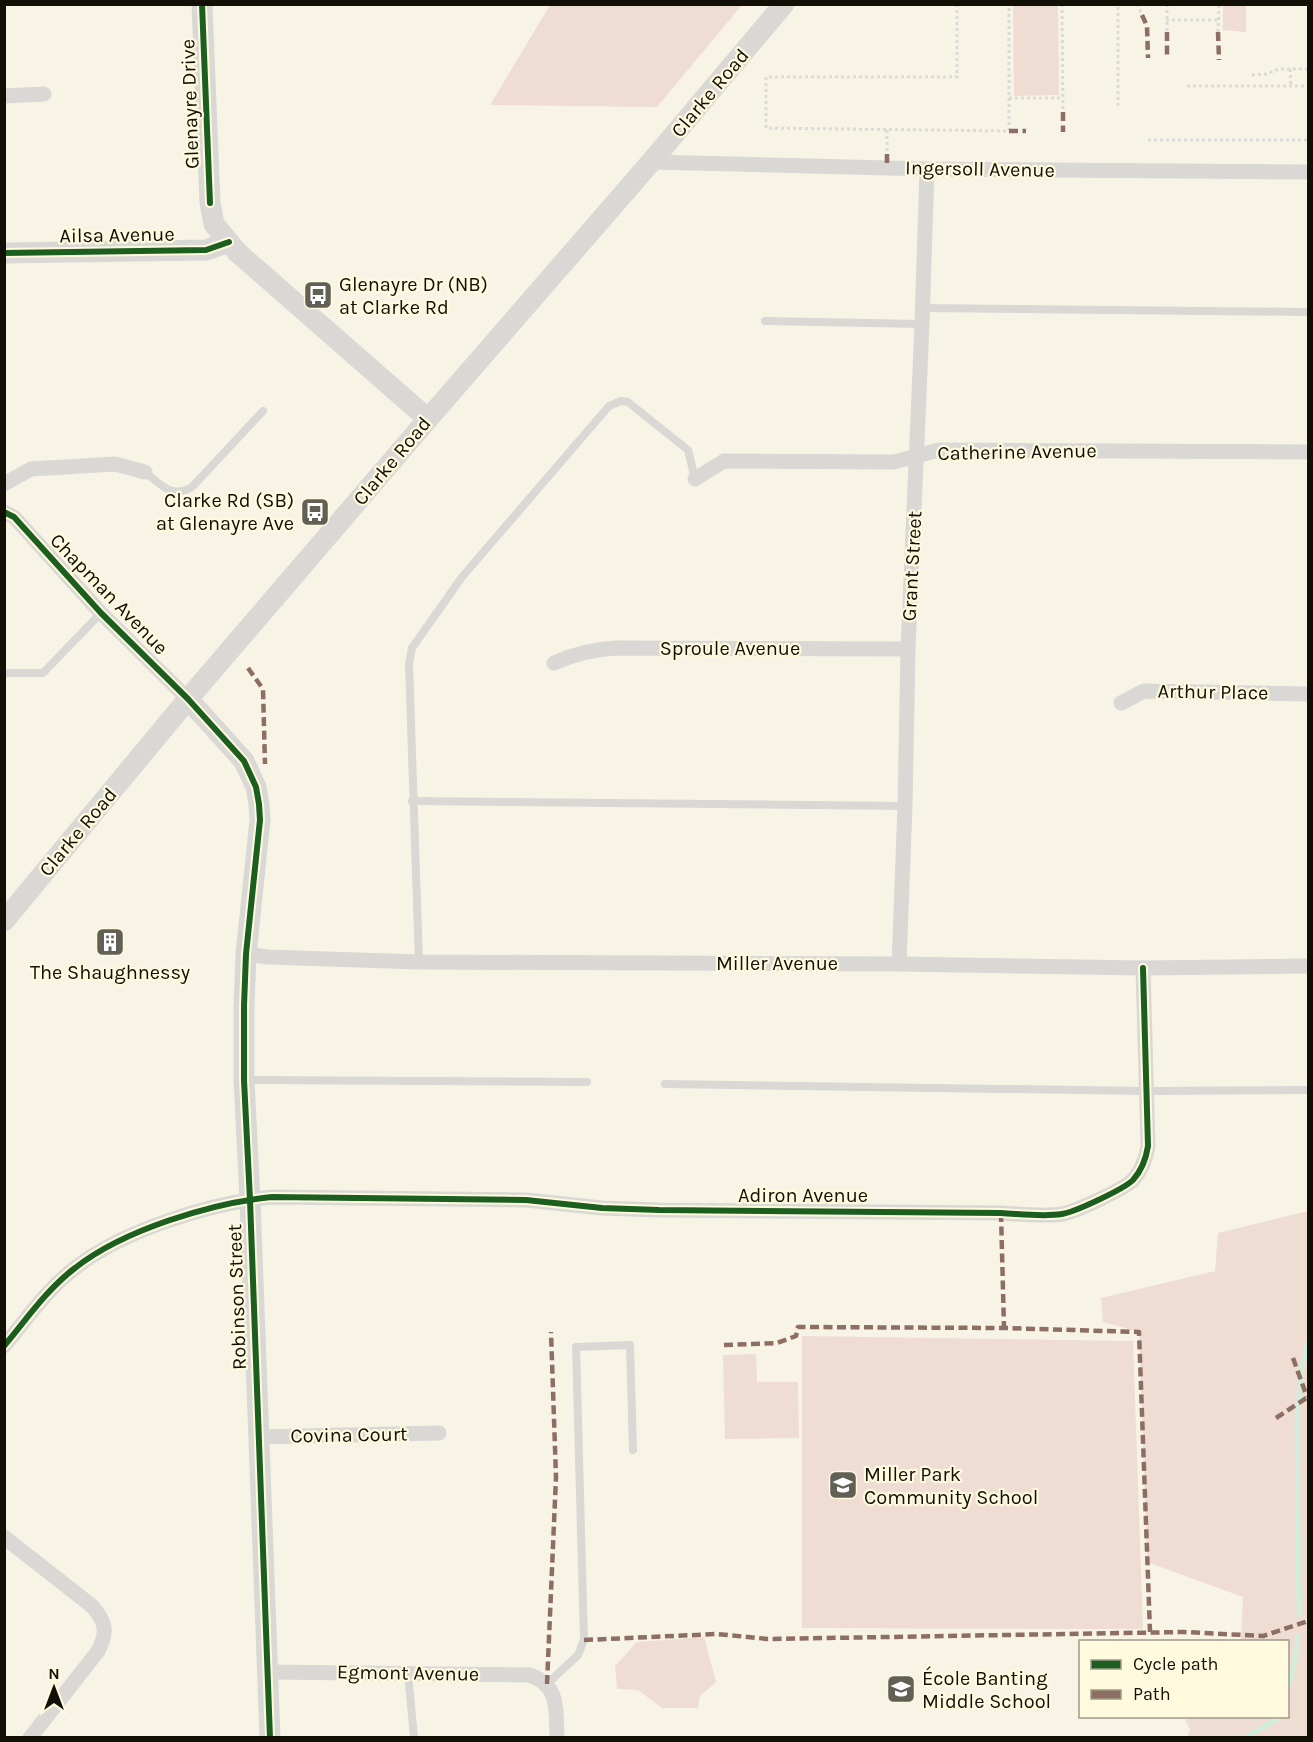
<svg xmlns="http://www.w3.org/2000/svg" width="1313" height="1742" font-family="Karla,sans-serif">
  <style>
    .green { fill: #efddd3 }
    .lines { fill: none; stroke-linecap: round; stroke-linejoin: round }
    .stream { stroke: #d3eddc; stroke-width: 5 }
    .path { stroke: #dcdad6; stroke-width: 3; stroke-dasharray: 3 3; stroke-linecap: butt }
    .lane { stroke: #d9d8d5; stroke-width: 8 }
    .street { stroke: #d9d8d5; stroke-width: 15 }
    .secondary { stroke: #d9d8d5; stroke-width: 21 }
    .quiet { stroke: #8d6e63; stroke-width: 4.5; stroke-dasharray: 9 4.5; stroke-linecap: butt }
    .cycleway-casing { stroke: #fff9de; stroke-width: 10 }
    .cycleway { stroke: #1b5e20; stroke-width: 6 }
    .labels { text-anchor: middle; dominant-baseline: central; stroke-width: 4.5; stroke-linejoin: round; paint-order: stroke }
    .street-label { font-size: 20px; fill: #110f06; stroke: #fff9de }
    .poi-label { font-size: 20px; fill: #110f06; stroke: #fff9de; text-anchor: start }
  </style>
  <rect width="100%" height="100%" fill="#f7f4e6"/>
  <!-- green -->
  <g class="green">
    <polygon points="550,5 550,4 742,5 657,107 490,105"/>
    <polygon points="1013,5 1058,5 1059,95 1014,96"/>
    <polygon points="1223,5 1246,5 1246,32 1223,30"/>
    <polygon points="1308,1211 1308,1737 1187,1737 1190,1730 1184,1717 1288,1716 1288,1642 1237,1641 1241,1639 1243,1597 1147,1562 1139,1332 1103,1322 1101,1298 1215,1271 1218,1233"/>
    <polygon points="802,1336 1133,1341 1143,1629 802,1628"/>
    <polygon points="756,1354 757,1382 798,1382 799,1438 725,1439 723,1355"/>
    <polygon points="704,1637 716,1682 700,1696 698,1708 662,1708 638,1690 617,1689 615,1666 637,1642"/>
  </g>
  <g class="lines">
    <!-- stream -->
    <g class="stream">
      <polyline points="1299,1615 1297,1415 1302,1368 1308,1343"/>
      <polyline points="1288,1687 1293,1671 1298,1636"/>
      <polyline points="1245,1738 1277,1719 1277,1716"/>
    </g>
    <!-- path -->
    <g class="path">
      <polyline points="957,4 957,77 766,77 766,128 1009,131 1009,4"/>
      <polyline points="1062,4 1063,112"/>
      <polyline points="1137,4 1142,15"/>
      <polyline points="1167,4 1167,32"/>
      <polyline points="1166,20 1218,20"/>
      <polyline points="1218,32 1219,4"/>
      <polyline points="1290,69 1291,86"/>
      <polyline points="1252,75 1267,74 1278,69 1308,69"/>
      <polyline points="1187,86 1308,86"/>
      <polyline points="1009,98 1063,98"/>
      <polyline points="1118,106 1118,4"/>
      <polyline points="887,130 887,152"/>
      <polyline points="1148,140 1308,140"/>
    </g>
    <!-- lane -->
    <g class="lane">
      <polyline points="923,308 1308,312"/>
      <polyline points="765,321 922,324"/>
      <path d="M145,472C161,485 172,499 192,487L263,411"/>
      <polyline points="4,673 43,673 101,613"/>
      <polyline points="412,801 905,806"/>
      <polyline points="419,962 409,664 412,648 462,577 609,406 621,401 628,402 688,450 695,479"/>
      <polyline points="245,1080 587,1082"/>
      <polyline points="665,1084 1146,1091 1308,1090"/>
      <polyline points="408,1673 414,1738"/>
      <polyline points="547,1684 578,1655 584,1640 576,1347 630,1345 633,1450"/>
    </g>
    <!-- street -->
    <g class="street">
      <polyline points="4,96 44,94"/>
      <polyline points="651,162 927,169 1308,172"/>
      <polyline points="695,479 724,461 894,462 939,450 1308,452"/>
      <polyline points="4,484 31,469 115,464 145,472"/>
      <polyline points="4,512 14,517 101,613 188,699"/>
      <path d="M554,663C574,654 595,649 617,648L908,649"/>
      <polyline points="1121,703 1144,691 1308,694"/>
      <polyline points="246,954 268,957 419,962 899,964 1143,968 1308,966"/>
      <polyline points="899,964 905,806 908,649 922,324 927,169"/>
      <path d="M4,1346C26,1320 47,1289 75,1268C123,1230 211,1203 272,1197L526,1200L602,1208L659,1210L1001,1213C1021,1214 1043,1217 1062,1214C1075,1212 1124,1189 1133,1180C1142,1170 1146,1159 1148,1146L1143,968"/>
      <polyline points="259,1437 439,1433"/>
      <path d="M4,1537L92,1606C106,1622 108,1632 98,1651L30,1738"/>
      <path d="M268,1672L529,1675C560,1684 556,1711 557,1738"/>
    </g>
    <!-- secondary -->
    <g class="secondary">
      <polyline points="202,4 210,203 214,224 237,252 428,419"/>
      <polyline points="4,253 206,250 229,242"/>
      <polyline points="188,699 244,761 256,787 259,804 260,820 246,954 244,1006 244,1080 250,1200 270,1738"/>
      <polyline points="4,921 188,699 428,419 651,162 784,4"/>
    </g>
    <!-- quiet -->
    <g class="quiet">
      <polyline points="1142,15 1147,26 1148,58"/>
      <polyline points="1167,32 1167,59"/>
      <polyline points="1218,32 1219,60"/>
      <polyline points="1063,112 1063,132"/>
      <polyline points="1009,131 1026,131"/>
      <polyline points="887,154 887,167"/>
      <polyline points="248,668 263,689 265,764"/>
      <polyline points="1001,1213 1004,1328"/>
      <polyline points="724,1345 777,1343 796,1336 798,1327 1004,1328 1139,1332 1150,1632"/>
      <polyline points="1293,1358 1307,1397"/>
      <polyline points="1276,1418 1308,1397"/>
      <polyline points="584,1640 717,1634 768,1639 1184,1632 1263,1636 1308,1621"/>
      <polyline points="547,1684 556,1477 551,1332"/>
    </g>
    <!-- cycleway casing -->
    <g class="cycleway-casing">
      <g id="cycleway">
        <polyline points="202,4 210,203"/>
        <polyline points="4,253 206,250 229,242"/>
        <polyline points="4,512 14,517 101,613 188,699 244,761 256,787 259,804 260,820 246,954 244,1006 244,1080 250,1200 270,1738"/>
        <path d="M4,1346C26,1320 47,1289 75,1268C123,1230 211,1203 272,1197L526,1200L602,1208L659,1210L1001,1213C1021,1214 1043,1217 1062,1214C1075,1212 1124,1189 1133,1180C1142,1170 1146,1159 1148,1146L1143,968"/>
      </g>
    </g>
    <!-- cycleway -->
    <use href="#cycleway" class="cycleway"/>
  </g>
  <!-- icons -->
  <defs>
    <g id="bus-square" transform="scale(1.5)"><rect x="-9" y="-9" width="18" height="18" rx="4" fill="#625f54" stroke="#fff9de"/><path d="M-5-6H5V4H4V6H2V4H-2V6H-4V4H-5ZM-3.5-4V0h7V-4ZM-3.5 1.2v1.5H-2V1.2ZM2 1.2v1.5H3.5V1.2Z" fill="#fff"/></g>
    <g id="building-square" transform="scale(1.5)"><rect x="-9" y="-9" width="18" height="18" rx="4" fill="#625f54" stroke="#fff9de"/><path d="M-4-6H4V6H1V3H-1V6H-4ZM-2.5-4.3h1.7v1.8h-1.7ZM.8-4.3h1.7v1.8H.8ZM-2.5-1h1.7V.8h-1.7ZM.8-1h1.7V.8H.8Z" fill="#fff"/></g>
    <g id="school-square" transform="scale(1.5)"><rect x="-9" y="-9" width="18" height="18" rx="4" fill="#625f54" stroke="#fff9de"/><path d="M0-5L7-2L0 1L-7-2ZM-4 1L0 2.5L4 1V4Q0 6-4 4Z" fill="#fff"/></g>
  </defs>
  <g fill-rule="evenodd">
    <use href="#bus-square" x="318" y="295"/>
    <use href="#bus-square" x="315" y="512"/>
    <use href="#building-square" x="110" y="942"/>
    <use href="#school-square" x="843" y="1485"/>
    <use href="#school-square" x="901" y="1689"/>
  </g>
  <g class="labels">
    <!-- street labels -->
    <g class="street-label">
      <text transform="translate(710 93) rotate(-50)">Clarke Road</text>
      <text transform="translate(190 104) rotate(-92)">Glenayre Drive</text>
      <text transform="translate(980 169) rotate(1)">Ingersoll Avenue</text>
      <text transform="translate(117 235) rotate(-1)">Ailsa Avenue</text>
      <text transform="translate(1017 452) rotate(-1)">Catherine Avenue</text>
      <text transform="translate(392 461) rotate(-50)">Clarke Road</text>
      <text transform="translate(912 566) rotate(-87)">Grant Street</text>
      <text transform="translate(109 594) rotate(46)">Chapman Avenue</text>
      <text x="730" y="648">Sproule Avenue</text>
      <text transform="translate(1213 692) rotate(1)">Arthur Place</text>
      <text transform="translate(78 832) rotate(-50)">Clarke Road</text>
      <text x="777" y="963">Miller Avenue</text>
      <text x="803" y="1195">Adiron Avenue</text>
      <text transform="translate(237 1297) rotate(-92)">Robinson Street</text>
      <text transform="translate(349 1435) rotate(-1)">Covina Court</text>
      <text transform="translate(408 1673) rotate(1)">Egmont Avenue</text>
    </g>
    <!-- poi labels -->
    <g class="poi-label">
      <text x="339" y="284">Glenayre Dr (NB)<tspan x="339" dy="23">at Clarke Rd</tspan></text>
      <text x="294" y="500" text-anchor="end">Clarke Rd (SB)<tspan x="294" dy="23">at Glenayre Ave</tspan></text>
      <text x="110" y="972" text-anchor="middle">The Shaughnessy</text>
      <text x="864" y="1474">Miller Park<tspan x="864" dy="23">Community School</tspan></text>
      <text x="922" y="1678">École Banting<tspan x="922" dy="23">Middle School</tspan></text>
    </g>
  </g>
  <!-- border -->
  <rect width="1313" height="1742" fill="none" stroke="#110f06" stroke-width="12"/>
  <!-- legend -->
  <rect x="1079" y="1640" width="210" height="78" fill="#fff9de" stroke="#a09b88" stroke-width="1.5"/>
  <rect x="1091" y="1660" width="30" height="9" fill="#1b5e20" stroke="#a09b88" stroke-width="1.5"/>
  <text x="1133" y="1670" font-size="18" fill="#110f06">Cycle path</text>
  <rect x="1091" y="1690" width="30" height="9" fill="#8d6e63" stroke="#a09b88" stroke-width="1.5"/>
  <text x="1133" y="1700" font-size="18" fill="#110f06">Path</text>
  <!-- north arrow -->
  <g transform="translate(54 1688)" stroke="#fff9de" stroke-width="4.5" paint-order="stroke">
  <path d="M0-4.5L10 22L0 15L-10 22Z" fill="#110f06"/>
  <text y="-9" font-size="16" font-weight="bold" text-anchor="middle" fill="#110f06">N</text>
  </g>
</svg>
